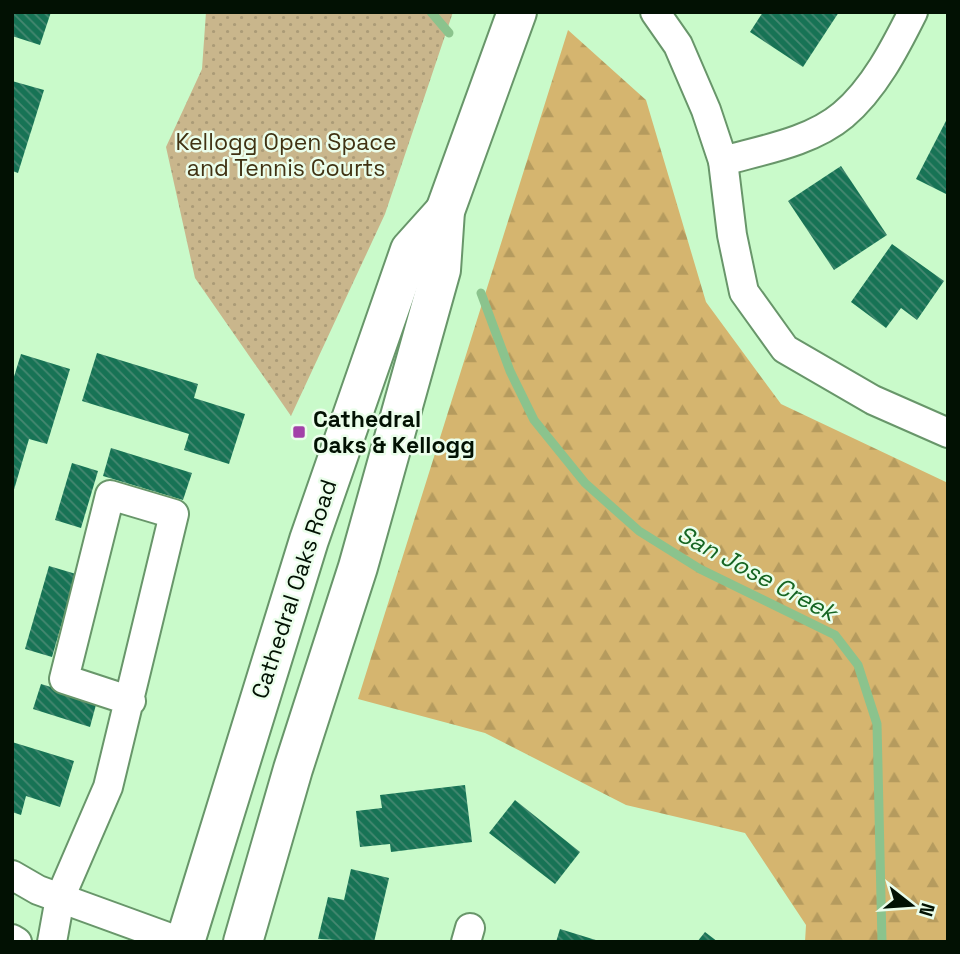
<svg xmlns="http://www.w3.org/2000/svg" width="960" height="954" font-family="'Space Grotesk',sans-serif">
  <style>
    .forest { fill: url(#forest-firs) }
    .park { fill: url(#park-dots) }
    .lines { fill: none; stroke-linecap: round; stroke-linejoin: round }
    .stream { stroke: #8bc38d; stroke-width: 9 }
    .building { fill: url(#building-back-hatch) }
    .minor-casing { stroke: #68966a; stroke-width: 32 }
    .secondary-casing { stroke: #68966a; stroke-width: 42 }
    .minor { stroke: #fff; stroke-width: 28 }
    .secondary { stroke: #fff; stroke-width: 38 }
    .poi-dot { fill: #a241a8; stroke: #ebfeeb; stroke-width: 2.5 }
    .labels { text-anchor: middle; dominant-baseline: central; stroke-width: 5; stroke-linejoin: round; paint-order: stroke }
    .park-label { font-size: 23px; fill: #403213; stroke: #ebfeeb }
    .poi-label { font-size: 23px; font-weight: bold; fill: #021103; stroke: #ebfeeb; text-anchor: start }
    .street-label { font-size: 23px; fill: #021103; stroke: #ebfeeb }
    .water-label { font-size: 24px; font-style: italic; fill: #166623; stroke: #ebfeeb }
  </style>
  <defs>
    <pattern id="forest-firs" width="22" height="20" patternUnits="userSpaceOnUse" patternTransform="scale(1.75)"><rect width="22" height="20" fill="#d5b56f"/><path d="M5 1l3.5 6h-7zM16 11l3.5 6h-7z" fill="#b59b5e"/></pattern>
    <pattern id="park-dots" width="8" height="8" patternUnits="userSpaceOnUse" patternTransform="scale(1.75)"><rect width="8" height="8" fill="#c9b68c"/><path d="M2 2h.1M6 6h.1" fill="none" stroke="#ab9b77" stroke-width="1.8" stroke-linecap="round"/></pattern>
    <pattern id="building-back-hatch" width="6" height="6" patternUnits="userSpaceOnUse" patternTransform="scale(1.75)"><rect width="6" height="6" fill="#177355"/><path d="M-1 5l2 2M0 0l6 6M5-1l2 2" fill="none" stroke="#468871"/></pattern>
  </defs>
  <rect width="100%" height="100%" fill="#c9faca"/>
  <!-- forest -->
  <polygon class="forest" points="568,30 646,100 706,302 781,404 948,483 948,942 805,942 806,925 745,833 626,805 485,733 358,699"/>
  <!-- park -->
  <polygon class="park" points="206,12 453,12 385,214 291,416 195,278 166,147 202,69"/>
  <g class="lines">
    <!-- stream -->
    <g class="stream">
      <polyline points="431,12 449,33"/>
      <polyline points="481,293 510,371 534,420 585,483 639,531 700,569 835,635 858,665 877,724 882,942"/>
    </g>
  </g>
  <!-- building -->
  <g class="building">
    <polygon points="12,12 51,12 40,45 12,36"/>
    <polygon points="763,12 839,12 803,67 750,32"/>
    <polygon points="12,81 44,90 18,173 12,171"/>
    <polygon points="948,117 948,195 916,179"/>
    <polygon points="841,166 887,235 834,270 788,201"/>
    <polygon points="892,244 944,281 917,320 901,308 886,328 851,302"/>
    <polygon points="97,353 198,384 194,398 245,414 229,464 184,450 189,434 82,401"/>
    <polygon points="21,354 70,369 47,444 29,439 13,493 12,383"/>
    <polygon points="111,448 192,473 183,500 103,476"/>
    <polygon points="72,463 98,471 81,528 55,520"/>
    <polygon points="49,566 76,574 52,657 25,649"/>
    <polygon points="41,684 97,701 90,727 33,709"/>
    <polygon points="12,742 74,761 60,807 26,796 21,815 12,812"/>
    <polygon points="465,785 472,842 391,852 390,844 360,847 356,811 382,808 380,795"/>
    <polygon points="515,800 580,852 555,884 489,833"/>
    <polygon points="351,869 389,878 374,942 318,939 328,897 344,900"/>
    <polygon points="560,929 599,941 598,942 556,942"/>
    <polygon points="705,932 718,942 697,942"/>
  </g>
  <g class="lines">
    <!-- minor casing -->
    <g class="minor-casing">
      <g id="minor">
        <polyline points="655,12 678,45 706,110 723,161 732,235 744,292 785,349 873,400 948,433"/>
        <path d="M723,161C762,150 811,142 843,115C874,89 895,48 913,12"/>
        <polyline points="12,875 38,890 181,942"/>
        <polyline points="12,939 17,942"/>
        <polyline points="52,942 60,898 108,787 174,514 110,495 64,679 131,701"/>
        <polyline points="466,942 470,928"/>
      </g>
    </g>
    <!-- secondary casing -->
    <g class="secondary-casing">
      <g id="secondary">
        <polyline points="185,942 309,540 410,250 445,211"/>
        <polyline points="243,942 293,769 358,567 441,270 445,211 517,12"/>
      </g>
    </g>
    <!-- minor -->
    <use href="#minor" class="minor"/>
    <!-- secondary -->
    <use href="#secondary" class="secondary"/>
  </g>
  <!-- markers -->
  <rect class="poi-dot" x="292" y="425" width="14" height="14" rx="3.5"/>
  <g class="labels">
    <!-- park labels -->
    <g class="park-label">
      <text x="286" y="142">Kellogg Open Space<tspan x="286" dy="26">and Tennis Courts</tspan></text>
    </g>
    <!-- poi labels -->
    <g class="poi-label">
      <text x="313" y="419">Cathedral<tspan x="313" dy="26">Oaks &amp; Kellogg</tspan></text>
    </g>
    <!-- street labels -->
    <g class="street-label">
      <text transform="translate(294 589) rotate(-72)">Cathedral Oaks Road</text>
    </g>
    <!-- water labels -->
    <g class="water-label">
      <text transform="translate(757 573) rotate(28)">San Jose Creek</text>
    </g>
  </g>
  <!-- border -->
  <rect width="960" height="954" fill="none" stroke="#021103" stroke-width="28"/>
  <!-- north arrow -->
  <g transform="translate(911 905) rotate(107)" stroke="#ebfeeb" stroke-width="5" paint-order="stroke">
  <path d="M0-5L12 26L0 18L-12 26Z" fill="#021103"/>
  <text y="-10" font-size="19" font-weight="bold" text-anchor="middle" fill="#021103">N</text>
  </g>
</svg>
